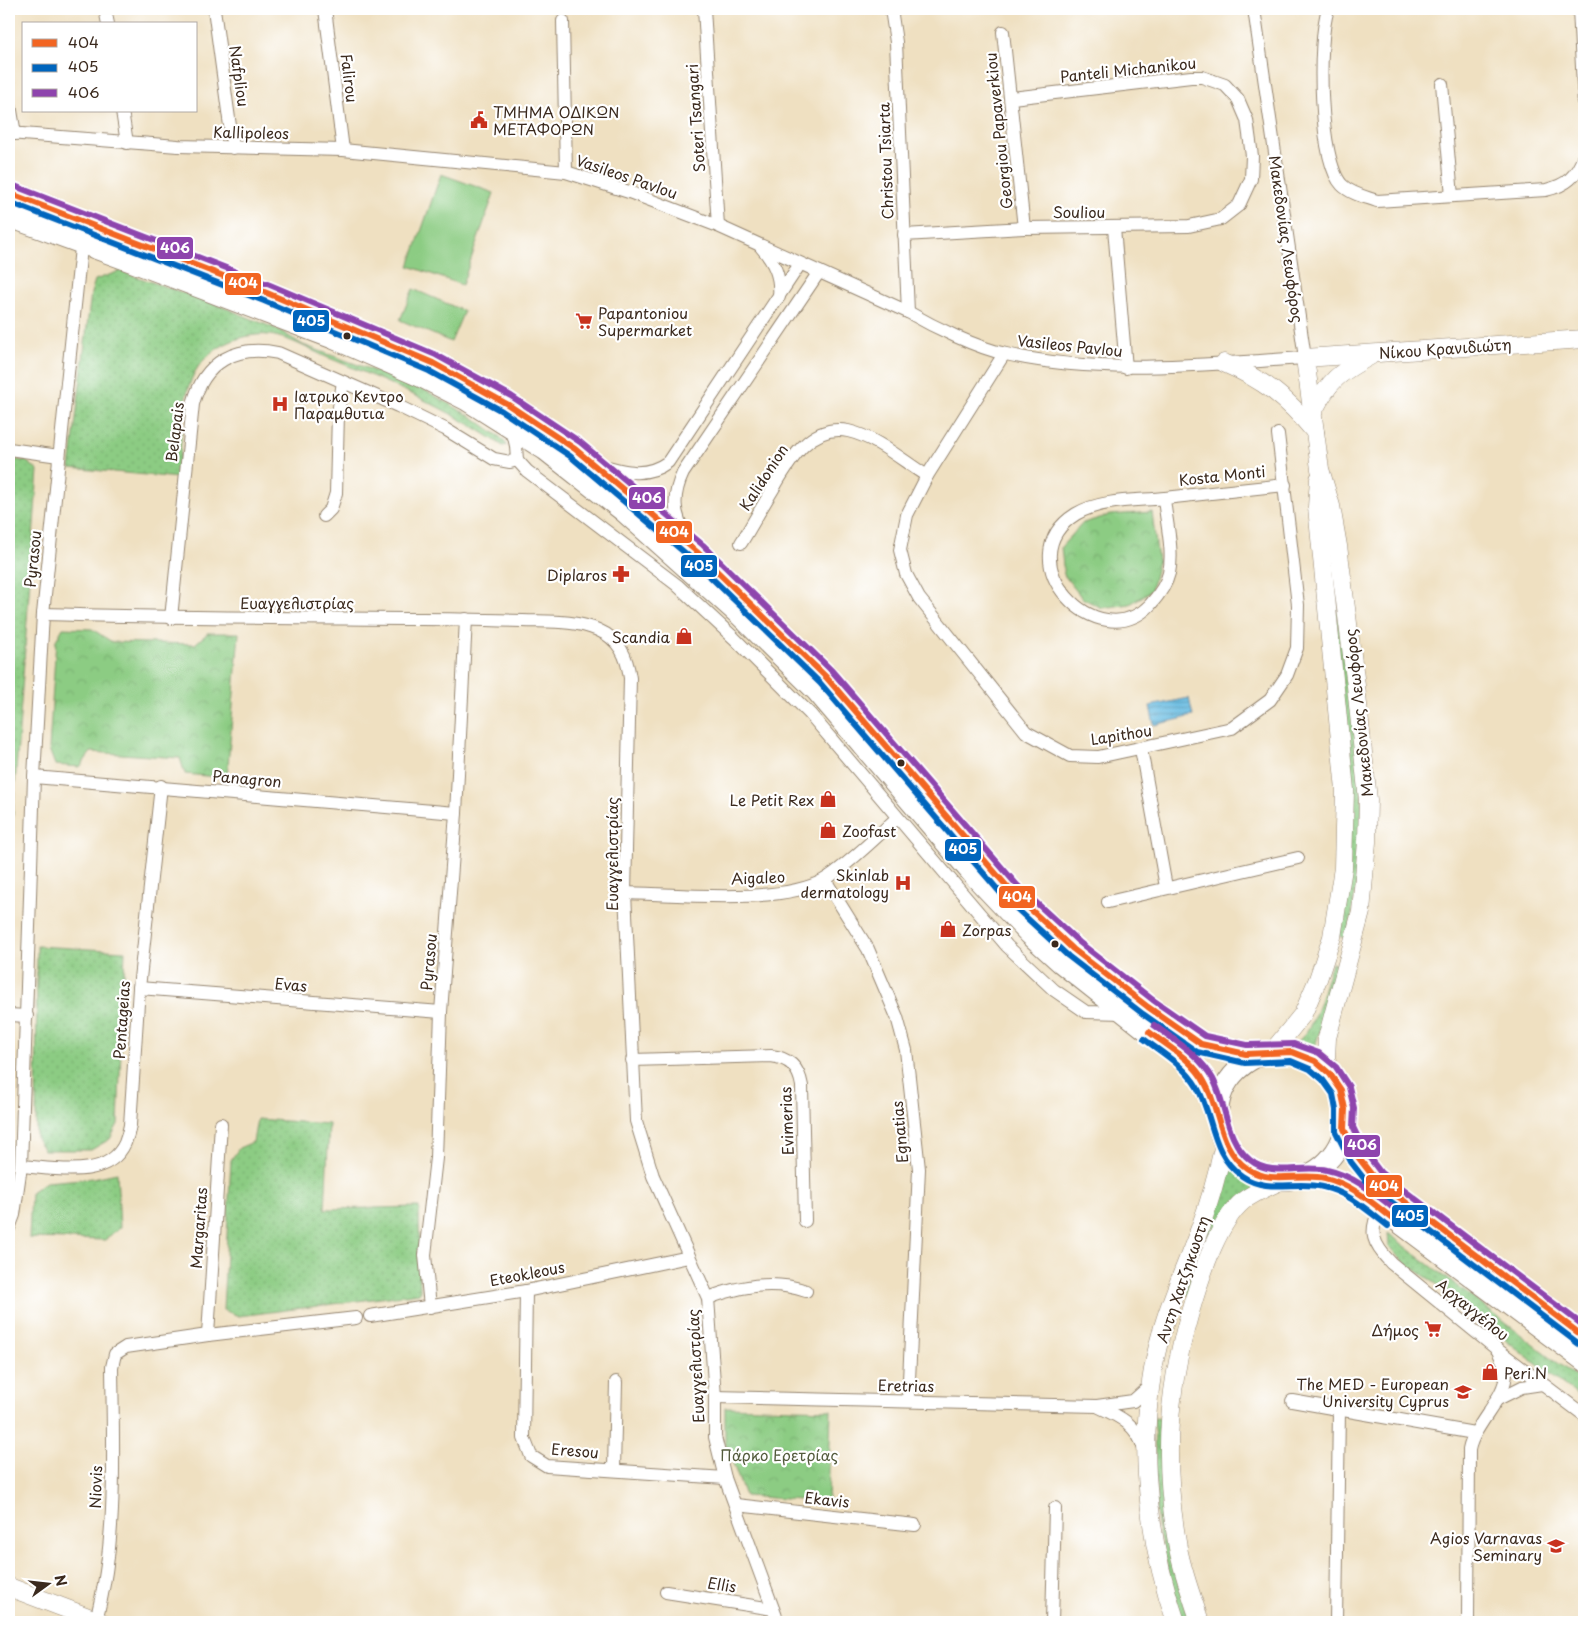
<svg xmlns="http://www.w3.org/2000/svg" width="1593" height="1631" font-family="'Playpen Sans',sans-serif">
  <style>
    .grass { fill: url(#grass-dots); stroke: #647b50 }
    .park { fill: url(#park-crowns); stroke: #647b50 }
    .pitch { fill: #8ccc83; stroke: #647b50 }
    .water { fill: url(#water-rules); stroke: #507280 }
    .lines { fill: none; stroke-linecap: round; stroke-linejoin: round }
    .street-casing { stroke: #958570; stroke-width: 14 }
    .secondary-casing { stroke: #958570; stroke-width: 19 }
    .primary-casing { stroke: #958570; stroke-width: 22 }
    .street { stroke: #fff; stroke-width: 12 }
    .secondary { stroke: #fff; stroke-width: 18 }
    .primary { stroke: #fff; stroke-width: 20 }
    .bus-1-casing { stroke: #fff; stroke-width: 10 }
    .bus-2-casing { stroke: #fff; stroke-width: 10 }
    .bus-3-casing { stroke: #fff; stroke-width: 10 }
    .bus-1 { stroke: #f26522; stroke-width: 6 }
    .bus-2 { stroke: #0065bd; stroke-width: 6 }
    .bus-3 { stroke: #8e44ad; stroke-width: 6 }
    .bus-dot { fill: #3b2a1e; stroke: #fff; stroke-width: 2 }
    .labels { text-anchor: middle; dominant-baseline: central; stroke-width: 4.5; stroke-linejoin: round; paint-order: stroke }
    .street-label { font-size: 15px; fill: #3b2a1e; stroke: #fff }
    .poi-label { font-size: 15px; fill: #3b2a1e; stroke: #fff; text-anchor: end }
    .park-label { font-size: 15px; fill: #535b3c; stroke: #fff }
    .line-badge { stroke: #fff; stroke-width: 2 }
    .badge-label { font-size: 14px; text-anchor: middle; font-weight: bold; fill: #fff }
  </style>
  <defs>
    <pattern id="grass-dots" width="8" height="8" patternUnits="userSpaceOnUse" patternTransform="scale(1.25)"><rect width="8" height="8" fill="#8ccc83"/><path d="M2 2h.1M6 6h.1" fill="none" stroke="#7aaf71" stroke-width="1.8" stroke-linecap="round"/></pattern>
    <pattern id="park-crowns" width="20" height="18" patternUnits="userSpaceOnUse" patternTransform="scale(1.25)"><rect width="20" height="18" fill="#8ccc83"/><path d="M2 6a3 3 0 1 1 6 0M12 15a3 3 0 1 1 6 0" fill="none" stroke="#7aaf71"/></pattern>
    <pattern id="water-rules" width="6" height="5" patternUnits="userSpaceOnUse" patternTransform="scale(1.25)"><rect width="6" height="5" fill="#65bbe2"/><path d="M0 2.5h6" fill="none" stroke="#5498b7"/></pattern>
  </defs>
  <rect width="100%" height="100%" fill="#fff"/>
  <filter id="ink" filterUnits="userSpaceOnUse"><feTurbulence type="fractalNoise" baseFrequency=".02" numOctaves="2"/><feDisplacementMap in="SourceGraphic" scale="10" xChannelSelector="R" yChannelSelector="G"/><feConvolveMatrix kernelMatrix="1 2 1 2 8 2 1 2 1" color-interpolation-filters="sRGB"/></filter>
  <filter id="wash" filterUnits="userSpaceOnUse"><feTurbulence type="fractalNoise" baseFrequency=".0096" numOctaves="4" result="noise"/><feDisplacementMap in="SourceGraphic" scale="20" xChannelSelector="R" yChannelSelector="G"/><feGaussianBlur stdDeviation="1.12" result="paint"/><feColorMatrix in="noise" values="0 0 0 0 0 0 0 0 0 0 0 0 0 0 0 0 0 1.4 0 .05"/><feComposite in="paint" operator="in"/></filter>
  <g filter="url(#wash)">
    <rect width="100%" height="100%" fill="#efe0c1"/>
    <!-- grass -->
    <g class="grass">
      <path d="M120,271L218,305L279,330L303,345L375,371L405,379L474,418L500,437L507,445L503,446C448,408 386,381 324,356C304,347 279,332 256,335C234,337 211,349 198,367C179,395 182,444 179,478L70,468L91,293L95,280Z"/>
      <polygon points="9,459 26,461 38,470 9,867"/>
      <path d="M1322,510C1337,601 1354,696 1361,788C1365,838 1356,889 1348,939L1339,936L1349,869Z"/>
      <polygon points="37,946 125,951 118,1124 110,1139 91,1150 44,1150 36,1138"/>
      <path d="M1332,963L1340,966L1316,1043L1317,1052L1297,1042C1316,1028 1324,985 1332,963Z"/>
      <polygon points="257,1119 329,1124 325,1209 419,1207 420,1293 239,1316 223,1310 231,1160 239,1148 253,1142"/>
      <polygon points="1228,1161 1247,1181 1259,1185 1190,1295 1183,1293 1224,1189"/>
      <polygon points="117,1173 120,1227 105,1240 29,1238 31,1192 46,1182 93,1178"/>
      <path d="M1388,1233L1584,1383V1400C1536,1365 1490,1327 1443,1289C1426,1275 1401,1264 1389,1246Z"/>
      <path d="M1154,1418L1164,1419C1160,1493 1167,1551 1190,1622H1181L1157,1525Z"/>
    </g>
    <!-- park -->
    <g class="park">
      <polygon points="1152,512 1158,561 1151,591 1130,604 1102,608 1082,598 1064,575 1061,547 1083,523 1110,515"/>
      <polygon points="63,628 92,629 112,642 195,644 208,633 239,633 227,778 185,774 180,758 91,752 80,767 55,765 49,749 56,640"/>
      <polygon points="725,1407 831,1410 828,1502 745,1496 725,1442"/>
    </g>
    <!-- pitch -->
    <g class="pitch">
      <polygon points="441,174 494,193 462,285 409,266"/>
      <polygon points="413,289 464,311 451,342 400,320"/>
    </g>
    <!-- water -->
    <polygon class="water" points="1189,698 1193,716 1154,725 1150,706"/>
  </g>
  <g filter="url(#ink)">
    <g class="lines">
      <!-- street casing -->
      <g class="street-casing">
        <g id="street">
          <polyline points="105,9 108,24"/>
          <polyline points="214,9 233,148"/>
          <polyline points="325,9 343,150"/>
          <polyline points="704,9 718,226"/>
          <polyline points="891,9 896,42 908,312"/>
          <path d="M1328,9C1317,42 1319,161 1342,185C1351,194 1366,197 1377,201L1546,190C1567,185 1576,177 1584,156"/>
          <polyline points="1579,9 1584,106"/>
          <polyline points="563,21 566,172"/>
          <polyline points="1003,32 1024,228"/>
          <polyline points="1442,84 1452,196"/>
          <polyline points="9,99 15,134"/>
          <polyline points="122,111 127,143"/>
          <path d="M9,133L178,146L343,150L566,172L629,192L718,226L908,312C934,327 977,348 1006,354C1104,376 1205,364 1305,358L1254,9"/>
          <polyline points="1114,228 1126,368"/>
          <polyline points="904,235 1024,228 1189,226 1221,219 1239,205 1251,179 1252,156 1247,120 1238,99 1225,85 1202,77 1191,77 1012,98"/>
          <path d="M761,247C774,262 781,276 779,297"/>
          <polyline points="1004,354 927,476 907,515 900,550 906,574 919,598 1026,732 1070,756 1098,757 1232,728 1270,700 1287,675 1297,648 1298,605 1278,434"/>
          <polyline points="512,428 516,446 517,460 527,471 677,585 734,638 810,714 1007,946 1054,990 1086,1012 1123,1013"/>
          <polyline points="9,449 59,456"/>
          <path d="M600,465C625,472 646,478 668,462L800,264"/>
          <path d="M1164,498C1166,522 1174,550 1169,573C1166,586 1158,596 1150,605C1098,659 1004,559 1076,514C1101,499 1137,501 1165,498C1205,494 1245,489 1285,485"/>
          <polyline points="324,516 331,509 336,493 338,413 343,382"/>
          <path d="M687,536C673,515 672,496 683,473L819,272"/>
          <path d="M741,543C751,527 760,510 770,494C787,466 808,423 848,431C876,437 903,461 927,476"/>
          <path d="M43,614C169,618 295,618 421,619C455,619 489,620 523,621C548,622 575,620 598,630C619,639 627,656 630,678L625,893L636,1121L653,1176L708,1298L715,1397V1437L725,1478L778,1622"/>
          <path d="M171,618L193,404C204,362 236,344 278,353L398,406L445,429L494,459L510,462L517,460"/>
          <polyline points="1141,749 1166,887"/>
          <polyline points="34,777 456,813"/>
          <polyline points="825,880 868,949 897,1017 906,1050 919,1169 908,1401"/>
          <path d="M625,893C676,894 781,905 824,880C847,866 876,837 897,818"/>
          <polyline points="1108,902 1298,858"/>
          <polyline points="139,988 441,1012"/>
          <polyline points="9,1015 27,1016"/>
          <path d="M632,1060L771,1056C790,1058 799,1068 802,1086L805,1221"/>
          <path d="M21,1166C53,1168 108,1181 125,1143C127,1138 129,1131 130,1125L139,988L161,786"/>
          <path d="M1380,1209C1368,1233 1373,1244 1391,1263L1498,1350L1584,1415"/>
          <polyline points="9,1228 14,1215 21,1166 34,777 43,614 82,238"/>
          <polyline points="526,1291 524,1438 531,1456 547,1466 725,1478"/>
          <path d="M708,1298C739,1286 773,1279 806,1291"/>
          <polyline points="430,1307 425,1255 436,1158 441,1012 456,813 466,619"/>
          <polyline points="370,1316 526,1291 689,1257"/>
          <polyline points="208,1335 221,1124"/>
          <polyline points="715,1397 1097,1406 1133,1401 1152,1384"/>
          <polyline points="1496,1400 1522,1387 1542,1384"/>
          <polyline points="1292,1401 1474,1433"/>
          <path d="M1099,1407C1121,1417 1137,1425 1144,1449"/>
          <polyline points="614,1469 616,1382"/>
          <polyline points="736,1505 915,1525"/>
          <polyline points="666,1592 773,1609"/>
          <path d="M96,1620C118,1539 113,1450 112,1367L115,1354L126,1347L208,1335L356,1318"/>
          <polyline points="1052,1622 1055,1508"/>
          <polyline points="1336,1622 1339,1410"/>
          <path d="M1468,1622L1469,1450C1474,1424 1506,1398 1506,1373C1506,1365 1501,1358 1498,1351"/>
        </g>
      </g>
      <!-- secondary casing -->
      <g class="secondary-casing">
        <g id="secondary">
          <path d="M1224,363C1264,380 1287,398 1315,432"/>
          <path d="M1313,412C1329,380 1339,373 1370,356"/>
          <polyline points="1272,1052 1303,1014 1318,979 1332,937 1343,868 1345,790 1317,507 1319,479"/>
          <polyline points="1330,1074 1326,1058 1327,1038 1361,912 1367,842 1368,800 1356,686 1338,546 1331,506 1320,469 1305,358 1584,339"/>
          <polyline points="9,1587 101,1622"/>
          <path d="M1176,1622C1144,1530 1135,1422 1163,1327C1173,1293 1188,1261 1200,1228C1210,1201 1218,1172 1224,1144"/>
          <path d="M1200,1622C1192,1596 1181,1569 1177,1542C1162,1455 1168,1382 1194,1299C1203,1270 1219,1221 1243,1201C1255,1192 1269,1186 1283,1180"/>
        </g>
      </g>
      <!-- primary casing -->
      <g class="primary-casing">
        <g id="primary">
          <polyline points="9,193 361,331 433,363 507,404 545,429 593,463 670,528 782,633 850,703 1011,891 1073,949 1193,1040 1223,1050 1261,1055"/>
          <polyline points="9,217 132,262 334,339 421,377 466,400 545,450 624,512 739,615 817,692 973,875 1029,934 1061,963 1194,1068 1206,1084 1217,1117"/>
          <circle cx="1282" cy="1116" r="64"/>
          <polyline points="1344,1129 1358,1157 1375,1179 1584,1337"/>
          <path d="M1300,1177C1324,1177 1341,1183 1362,1195L1584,1361"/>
        </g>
      </g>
      <!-- street -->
      <use href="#street" class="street"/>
      <!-- secondary -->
      <use href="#secondary" class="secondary"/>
      <!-- primary -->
      <use href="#primary" class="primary"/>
      <!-- bus-1 casing -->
      <g class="bus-1-casing">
        <g id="bus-1">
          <polyline points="9,193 267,293 433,363 507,404 575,449 697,552 826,677 1011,891 1073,949 1148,1007 1201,1044 1246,1054 1292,1052 1315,1061 1330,1074 1341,1090 1345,1109 1344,1129 1358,1157 1375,1179 1584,1337"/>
          <path d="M1149,1032C1169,1047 1193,1060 1205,1083C1221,1111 1218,1149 1248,1169C1272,1185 1299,1172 1325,1178C1351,1184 1373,1203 1393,1219"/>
        </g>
      </g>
      <!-- bus-2 casing -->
      <g class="bus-2-casing">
        <g id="bus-2">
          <polyline points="9,202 264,301 429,371 502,411 570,456 691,558 820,683 1004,897 1068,956 1143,1014 1197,1052 1245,1063 1291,1061 1310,1069 1323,1080 1333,1094 1336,1110 1336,1132 1351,1162 1369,1185 1579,1344"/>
          <path d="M1144,1039C1162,1053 1185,1066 1197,1087C1214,1117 1211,1155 1242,1176C1268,1194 1295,1180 1323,1187C1348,1192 1368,1211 1388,1226"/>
        </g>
      </g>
      <!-- bus-3 casing -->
      <g class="bus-3-casing">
        <g id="bus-3">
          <polyline points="12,185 270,285 436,355 511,396 580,442 703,545 832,671 1017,885 1079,942 1153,1000 1205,1036 1247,1045 1294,1044 1319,1053 1336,1067 1349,1087 1354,1108 1353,1127 1365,1152 1381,1173 1584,1326"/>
          <path d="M1154,1025C1175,1041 1200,1055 1213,1079C1227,1105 1225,1140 1250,1160C1272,1178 1302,1164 1327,1170C1355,1176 1377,1195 1398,1212"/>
        </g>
      </g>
      <!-- bus-1 -->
      <use href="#bus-1" class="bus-1"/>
      <!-- bus-2 -->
      <use href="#bus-2" class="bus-2"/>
      <!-- bus-3 -->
      <use href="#bus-3" class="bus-3"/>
    </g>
  </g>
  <!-- icons -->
  <defs>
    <g id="civic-bare" transform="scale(1.35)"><path d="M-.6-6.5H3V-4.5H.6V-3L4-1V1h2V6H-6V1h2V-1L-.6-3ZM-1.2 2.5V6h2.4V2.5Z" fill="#c8321e" stroke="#fff" stroke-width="2.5" paint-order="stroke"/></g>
    <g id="supermarket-bare" transform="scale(1.35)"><path d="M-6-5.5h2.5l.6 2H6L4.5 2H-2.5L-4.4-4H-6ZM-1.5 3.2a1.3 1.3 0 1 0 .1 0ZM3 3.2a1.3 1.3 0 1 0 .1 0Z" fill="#c8321e" stroke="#fff" stroke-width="2.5" paint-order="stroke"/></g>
    <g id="hospital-bare" transform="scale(1.35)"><path d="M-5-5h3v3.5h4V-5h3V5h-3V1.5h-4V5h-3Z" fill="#c8321e" stroke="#fff" stroke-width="2.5" paint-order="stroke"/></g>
    <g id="pharmacy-bare" transform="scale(1.35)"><path d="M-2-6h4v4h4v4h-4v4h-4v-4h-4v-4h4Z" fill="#c8321e" stroke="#fff" stroke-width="2.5" paint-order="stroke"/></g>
    <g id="shop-bare" transform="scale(1.35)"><path d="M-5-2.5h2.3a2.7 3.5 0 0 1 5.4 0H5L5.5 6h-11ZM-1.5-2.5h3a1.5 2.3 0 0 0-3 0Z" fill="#c8321e" stroke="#fff" stroke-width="2.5" paint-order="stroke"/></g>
    <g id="university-bare" transform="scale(1.35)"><path d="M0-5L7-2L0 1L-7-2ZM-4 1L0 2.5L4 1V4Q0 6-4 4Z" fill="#c8321e" stroke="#fff" stroke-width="2.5" paint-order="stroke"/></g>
  </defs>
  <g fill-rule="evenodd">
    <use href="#civic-bare" x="479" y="120"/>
    <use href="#supermarket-bare" x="584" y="321"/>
    <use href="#hospital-bare" x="280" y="404"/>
    <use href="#pharmacy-bare" x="621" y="574"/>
    <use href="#shop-bare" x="684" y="636"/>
    <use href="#shop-bare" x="828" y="799"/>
    <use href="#shop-bare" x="828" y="830"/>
    <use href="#hospital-bare" x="903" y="883"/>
    <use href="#shop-bare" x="948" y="929"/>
    <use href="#supermarket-bare" x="1433" y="1329"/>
    <use href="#shop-bare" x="1490" y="1372"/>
    <use href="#university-bare" x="1463" y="1392"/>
    <use href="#university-bare" x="1556" y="1546"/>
  </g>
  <!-- markers -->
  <g class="bus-dot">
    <circle cx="347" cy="336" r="4.5"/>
    <circle cx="901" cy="763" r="4.5"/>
    <circle cx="1055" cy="944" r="4.5"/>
  </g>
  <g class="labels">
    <!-- street labels -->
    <g class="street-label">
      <text transform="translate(1128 69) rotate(-6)">Panteli Michanikou</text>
      <text transform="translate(240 76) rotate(82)">Nafpliou</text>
      <text transform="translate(350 78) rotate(83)">Falirou</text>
      <text transform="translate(695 118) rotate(-94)">Soteri Tsangari</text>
      <text transform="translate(998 131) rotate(-96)">Georgiou Papaverkiou</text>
      <text transform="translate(251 132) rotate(1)">Kallipoleos</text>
      <text transform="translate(885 161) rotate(-92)">Christou Tsiarta</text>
      <text transform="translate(627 176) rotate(19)">Vasileos Pavlou</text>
      <text x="1079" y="211">Souliou</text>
      <text transform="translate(1287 239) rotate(82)">Μακεδονίας Λεωφόρος</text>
      <text transform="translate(1070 345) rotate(6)">Vasileos Pavlou</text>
      <text transform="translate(1445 348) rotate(-4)">Νίκου Κρανιδιώτη</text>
      <text transform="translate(174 432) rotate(-83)">Belapais</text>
      <text transform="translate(1222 475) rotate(-6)">Kosta Monti</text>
      <text transform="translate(763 477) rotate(-57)">Kalidonion</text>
      <text transform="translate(32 559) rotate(-84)">Pyrasou</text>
      <text x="297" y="602">Ευαγγελιστρίας</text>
      <text transform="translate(1358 713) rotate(-96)">Μακεδονίας Λεωφόρος</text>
      <text transform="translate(1121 734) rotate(-9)">Lapithou</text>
      <text transform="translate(247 778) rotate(5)">Panagron</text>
      <text transform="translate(611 854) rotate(-90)">Ευαγγελιστρίας</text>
      <text transform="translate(758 877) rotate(-2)">Aigaleo</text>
      <text transform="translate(428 962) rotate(-85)">Pyrasou</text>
      <text transform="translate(291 984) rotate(5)">Evas</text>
      <text transform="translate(121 1020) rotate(-86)">Pentageias</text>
      <text transform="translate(786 1121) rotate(-92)">Evimerias</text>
      <text transform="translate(899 1132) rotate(-95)">Egnatias</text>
      <text transform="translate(198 1228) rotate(-86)">Margaritas</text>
      <text transform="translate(527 1273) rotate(-11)">Eteokleous</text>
      <text transform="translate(1182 1279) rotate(-71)">Αντη Χατζηκωστη</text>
      <text transform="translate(1473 1309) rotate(39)">Αρχαγγέλου</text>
      <text transform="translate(695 1366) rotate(-93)">Ευαγγελιστρίας</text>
      <text transform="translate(906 1385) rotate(1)">Eretrias</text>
      <text transform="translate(575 1450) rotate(5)">Eresou</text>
      <text transform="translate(95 1487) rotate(-88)">Niovis</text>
      <text transform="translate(827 1499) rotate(6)">Ekavis</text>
      <text transform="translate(722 1584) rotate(9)">Ellis</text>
    </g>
    <!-- poi labels -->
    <g class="poi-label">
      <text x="493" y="111" text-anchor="start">ΤΜΗΜΑ ΟΔΙΚΩΝ<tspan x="493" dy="17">ΜΕΤΑΦΟΡΩΝ</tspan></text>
      <text x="598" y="312" text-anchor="start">Papantoniou<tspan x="598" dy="17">Supermarket</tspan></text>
      <text x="294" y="395" text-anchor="start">Ιατρικο Κεντρο<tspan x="294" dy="17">Παραμθυτια</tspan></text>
      <text x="607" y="574">Diplaros</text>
      <text x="670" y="636">Scandia</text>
      <text x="814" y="799">Le Petit Rex</text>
      <text x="842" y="830" text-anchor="start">Zoofast</text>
      <text x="889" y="874">Skinlab<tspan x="889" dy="17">dermatology</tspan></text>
      <text x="962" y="929" text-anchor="start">Zorpas</text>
      <text x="1419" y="1329">Δήμος</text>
      <text x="1504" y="1372" text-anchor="start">Peri.N</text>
      <text x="1449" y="1383">The MED - European<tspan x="1449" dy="17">University Cyprus</tspan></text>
      <text x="1542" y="1537">Agios Varnavas<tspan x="1542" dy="17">Seminary</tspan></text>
    </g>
    <!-- park labels -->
    <g class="park-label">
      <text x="779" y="1454">Πάρκο Ερετρίας</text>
    </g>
  </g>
  <g class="line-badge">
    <rect x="156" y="236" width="38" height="24" rx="5" fill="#8e44ad"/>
    <rect x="224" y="272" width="38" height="24" rx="5" fill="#f26522"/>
    <rect x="292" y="309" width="38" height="24" rx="5" fill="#0065bd"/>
    <rect x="628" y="486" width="38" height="24" rx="5" fill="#8e44ad"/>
    <rect x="655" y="520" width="38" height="24" rx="5" fill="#f26522"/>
    <rect x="680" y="554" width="38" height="24" rx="5" fill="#0065bd"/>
    <rect x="944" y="838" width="38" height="24" rx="5" fill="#0065bd"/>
    <rect x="998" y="885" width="38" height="24" rx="5" fill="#f26522"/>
    <rect x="1343" y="1134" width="38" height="24" rx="5" fill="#8e44ad"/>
    <rect x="1365" y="1174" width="38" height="24" rx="5" fill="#f26522"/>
    <rect x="1391" y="1204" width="38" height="24" rx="5" fill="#0065bd"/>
  </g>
  <g class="badge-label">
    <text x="175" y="253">406</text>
    <text x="243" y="288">404</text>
    <text x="311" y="326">405</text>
    <text x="647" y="503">406</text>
    <text x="674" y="537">404</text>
    <text x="699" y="571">405</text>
    <text x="963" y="854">405</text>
    <text x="1017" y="902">404</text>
    <text x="1362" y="1150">406</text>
    <text x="1384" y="1191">404</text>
    <text x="1410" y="1221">405</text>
  </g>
  <!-- margin -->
  <rect width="1593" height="1631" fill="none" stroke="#fff" stroke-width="30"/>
  <!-- legend -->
  <rect x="22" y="22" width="175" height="90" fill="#ffffff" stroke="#b1aaa5"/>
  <rect x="32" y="39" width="25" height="8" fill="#f26522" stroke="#b1aaa5"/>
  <text x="68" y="48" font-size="15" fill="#3b2a1e">404</text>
  <rect x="32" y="64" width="25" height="8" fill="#0065bd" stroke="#b1aaa5"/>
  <text x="68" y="72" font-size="15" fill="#3b2a1e">405</text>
  <rect x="32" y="89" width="25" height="8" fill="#8e44ad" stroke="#b1aaa5"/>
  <text x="68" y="98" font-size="15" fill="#3b2a1e">406</text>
  <!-- north arrow -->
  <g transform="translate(48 1584) rotate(75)" stroke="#ffffff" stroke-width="4" paint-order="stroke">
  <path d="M0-4L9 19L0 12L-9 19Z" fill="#3b2a1e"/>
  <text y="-8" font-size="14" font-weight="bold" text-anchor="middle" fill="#3b2a1e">N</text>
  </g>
</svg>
